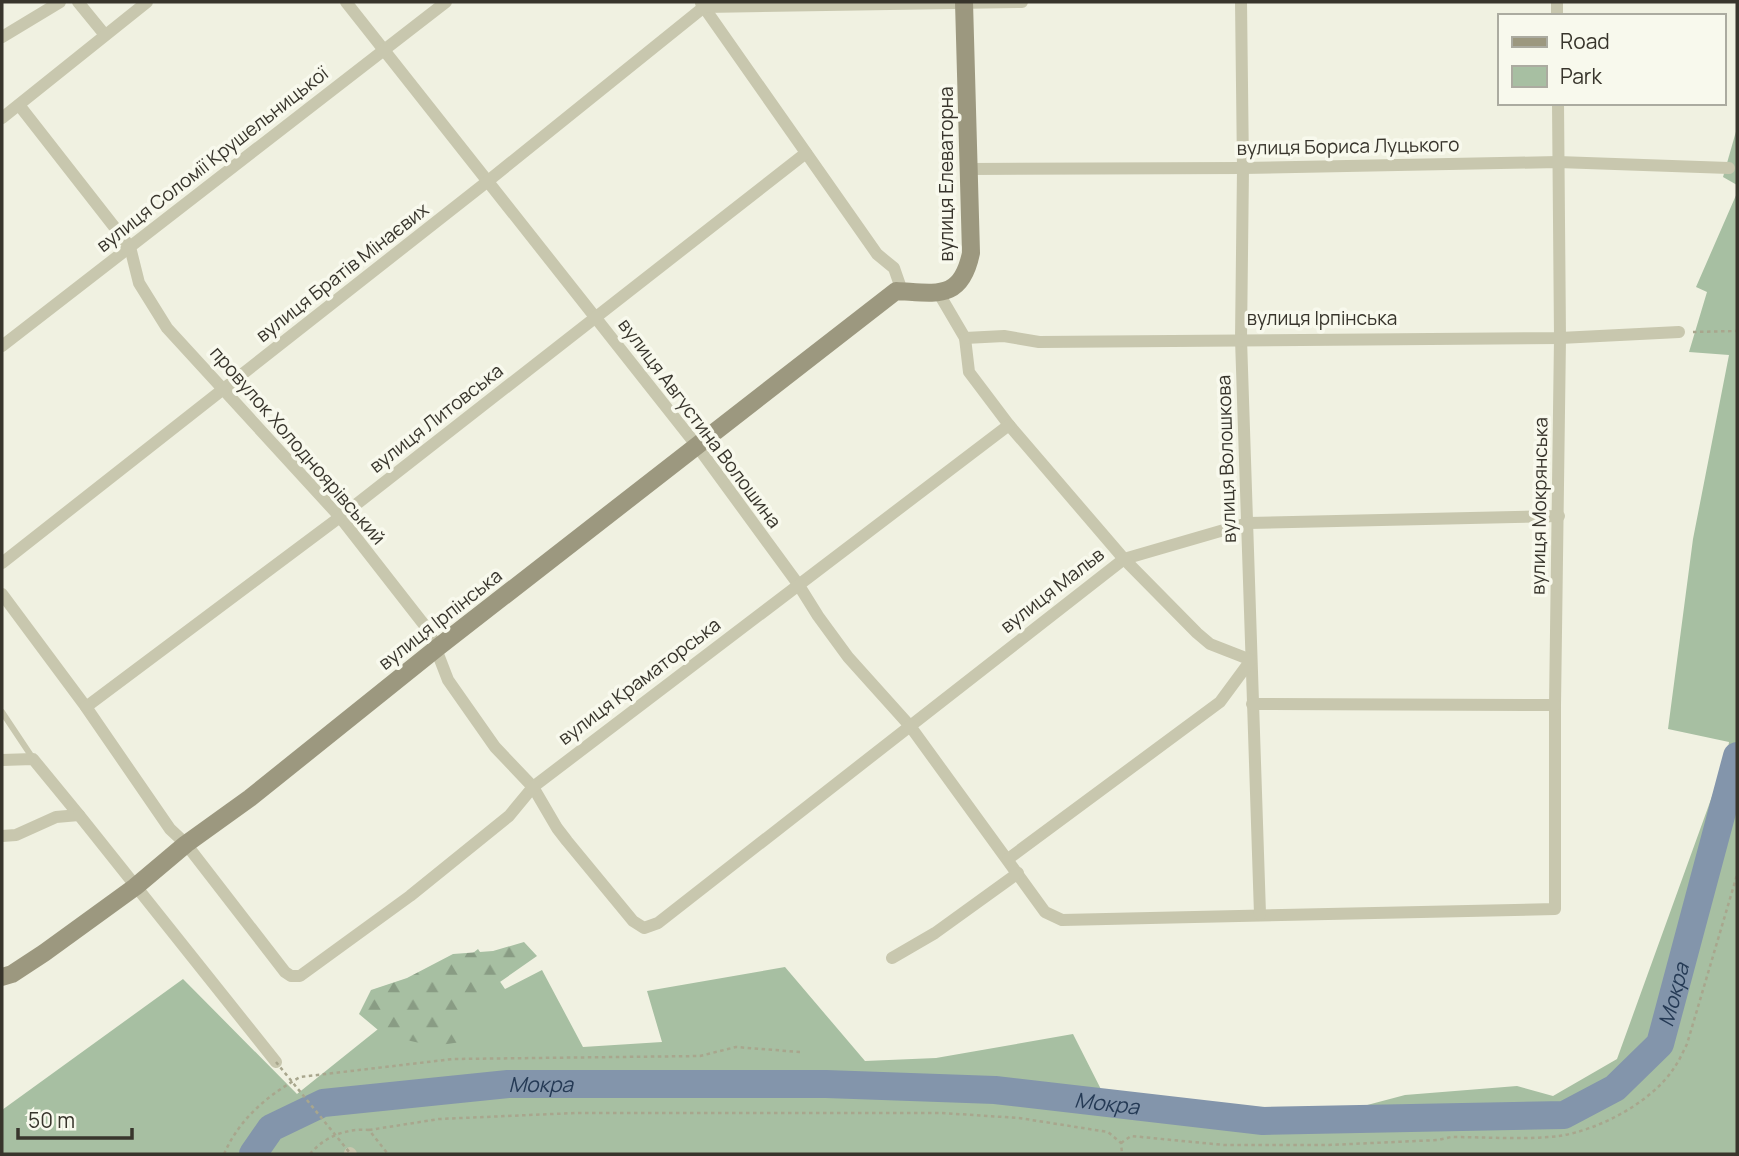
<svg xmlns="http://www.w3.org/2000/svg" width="1739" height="1156" font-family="Manrope,sans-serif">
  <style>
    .green { fill: #a7bfa2 }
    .forest { fill: url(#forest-firs) }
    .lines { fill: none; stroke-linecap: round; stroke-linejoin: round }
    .river { stroke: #8395ab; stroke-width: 28 }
    .path { stroke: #a8a68d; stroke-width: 2.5; stroke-dasharray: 3.5 3.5; stroke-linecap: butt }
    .lane { stroke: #c8c7ae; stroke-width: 6 }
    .street { stroke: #c8c7ae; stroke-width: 12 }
    .secondary { stroke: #9c987f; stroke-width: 18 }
    .path-bridge { stroke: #a8a68d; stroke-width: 2.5; stroke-dasharray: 3.5 3.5; stroke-linecap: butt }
    .labels { text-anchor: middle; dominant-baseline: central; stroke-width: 7; stroke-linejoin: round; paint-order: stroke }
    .street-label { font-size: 19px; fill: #38352c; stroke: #f8f9ed }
    .water-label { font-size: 21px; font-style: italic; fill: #253a55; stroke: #f8f9ed }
  </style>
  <defs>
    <pattern id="forest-firs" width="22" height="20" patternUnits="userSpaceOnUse" patternTransform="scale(1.75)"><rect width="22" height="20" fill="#a7bfa2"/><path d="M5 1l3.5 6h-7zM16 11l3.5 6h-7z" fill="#899c84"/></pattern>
  </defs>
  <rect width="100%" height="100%" fill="#f0f1e1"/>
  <!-- green -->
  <g class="green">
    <polygon points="1737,128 1737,185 1723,177"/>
    <polygon points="1737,193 1737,1154 2,1154 2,1110 183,979 297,1094 478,949 505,989 542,970 583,1047 662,1042 647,991 785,967 865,1061 936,1058 1073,1034 1114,1115 1262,1133 1405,1095 1517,1086 1553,1096 1617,1059 1727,755 1729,742 1668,729 1693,539 1729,355 1689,352 1707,292 1696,287"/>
  </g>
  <!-- forest -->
  <polygon class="forest" points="524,942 537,956 467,1005 461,1042 433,1046 384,1035 359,1014 371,990 407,978 453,954 493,951"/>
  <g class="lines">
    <!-- river -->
    <path class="river" id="s1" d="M253,1154L271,1128L323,1103L508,1084H826L995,1090L1263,1121L1564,1115L1615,1088L1660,1044L1737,756"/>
    <!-- path -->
    <g class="path">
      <polyline points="1693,332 1737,331"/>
      <polyline points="369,1130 439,1119 575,1113 942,1113 1019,1118 1108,1132 1121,1143 1122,1154"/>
      <path d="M1121,1143L1131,1136L1224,1145H1329L1438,1140L1451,1137C1484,1137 1528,1140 1559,1136C1599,1130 1652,1102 1674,1068C1679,1061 1683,1052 1687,1044L1737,875"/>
      <path d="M224,1154C240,1118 267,1096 300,1077L453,1059L700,1056L736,1047L800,1052"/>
      <path d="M310,1154C324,1137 346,1128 369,1130L388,1154"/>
    </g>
    <!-- lane -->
    <polyline class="lane" points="2,712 32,757"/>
    <!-- street -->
    <g class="street">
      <polyline points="78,2 105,35"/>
      <polyline points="346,2 697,446 798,584 818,616 848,657 910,726 1045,912 1062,920 1555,909 1555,705 1560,338 1558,103"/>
      <polyline points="1241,2 1243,168 1241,339 1260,914"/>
      <polyline points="1557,2 1557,16"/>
      <polyline points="701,3 877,254 894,268 902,291"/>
      <polyline points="2,37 60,2"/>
      <polyline points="19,105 130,247 139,283 167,328 340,517 429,631 448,680 495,747 533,787 557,828 567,841 633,921 644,928 658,923 1124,559 1248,523 1559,516"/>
      <polyline points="2,118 147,2"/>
      <polyline points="969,169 1243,168 1558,162 1729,168"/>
      <polyline points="938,292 965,338 969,372 1009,425 1124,559 1197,633 1210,644 1251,660 1220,702 1008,859"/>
      <polyline points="965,338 1004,336 1039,342 1560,338 1679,332"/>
      <polyline points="2,346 446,2"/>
      <polyline points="2,563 488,181 704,7 1022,2"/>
      <polyline points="2,594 86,707 170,829 186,844 285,972 291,976 300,976 410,896 509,816 533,787 1009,425"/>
      <polyline points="1252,704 1555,705"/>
      <polyline points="86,707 340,517 806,153"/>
      <polyline points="2,760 33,759 79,815 56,817 16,835 2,836"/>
      <polyline points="79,815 276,1062"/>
      <polyline points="892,958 935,933 1018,873"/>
      <polyline points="350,1153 351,1154"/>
    </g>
    <!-- secondary -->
    <path class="secondary" d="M2,977L12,974L44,953L135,887L186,844L250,798L437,648L896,291C937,293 961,301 971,253L964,2"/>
    <!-- path-bridge -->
    <polyline class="path-bridge" points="276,1062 350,1153"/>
  </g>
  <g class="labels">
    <!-- street labels -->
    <g class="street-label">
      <text transform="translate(1348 146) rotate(-1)">вулиця Бориса Луцького</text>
      <text transform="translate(212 159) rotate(-38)">вулиця Соломії Крушельницької</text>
      <text transform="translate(946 174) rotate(-90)">вулиця Елеваторна</text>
      <text transform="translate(342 272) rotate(-38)">вулиця Братів Мінаєвих</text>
      <text x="1322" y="318">вулиця Ірпінська</text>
      <text transform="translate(436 418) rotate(-38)">вулиця Литовська</text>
      <text transform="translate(700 423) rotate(53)">вулиця Августина Волошина</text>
      <text transform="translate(298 445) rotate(49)">провулок Холодноярівський</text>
      <text transform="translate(1226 459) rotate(-92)">вулиця Волошкова</text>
      <text transform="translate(1539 506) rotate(-89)">вулиця Мокрянська</text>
      <text transform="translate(1052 590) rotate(-38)">вулиця Мальв</text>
      <text transform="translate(440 619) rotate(-38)">вулиця Ірпінська</text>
      <text transform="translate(639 681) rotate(-37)">вулиця Краматорська</text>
    </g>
    <!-- water labels -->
    <g class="water-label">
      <text stroke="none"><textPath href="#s1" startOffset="1505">Мокра</textPath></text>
      <text stroke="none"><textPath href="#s1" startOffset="308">Мокра</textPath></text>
      <text stroke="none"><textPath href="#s1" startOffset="875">Мокра</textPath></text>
    </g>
  </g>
  <!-- border -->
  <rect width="1739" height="1156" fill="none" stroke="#38352c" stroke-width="7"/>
  <!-- legend -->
  <rect x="1498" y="14" width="228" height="91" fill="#f8f9ed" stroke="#ababa0" stroke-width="2"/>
  <rect x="1512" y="37" width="35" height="10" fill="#9c987f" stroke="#ababa0" stroke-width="2"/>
  <text x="1560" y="49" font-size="21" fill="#38352c">Road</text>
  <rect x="1512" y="66" width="35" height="21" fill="#a7bfa2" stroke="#ababa0" stroke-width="2"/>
  <text x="1560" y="84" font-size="21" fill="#38352c">Park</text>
  <!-- scale -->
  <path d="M18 1128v10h114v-10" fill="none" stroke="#38352c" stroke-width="3.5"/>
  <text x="28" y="1128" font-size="21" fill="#38352c" stroke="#f8f9ed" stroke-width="5" paint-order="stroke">50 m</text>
</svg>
